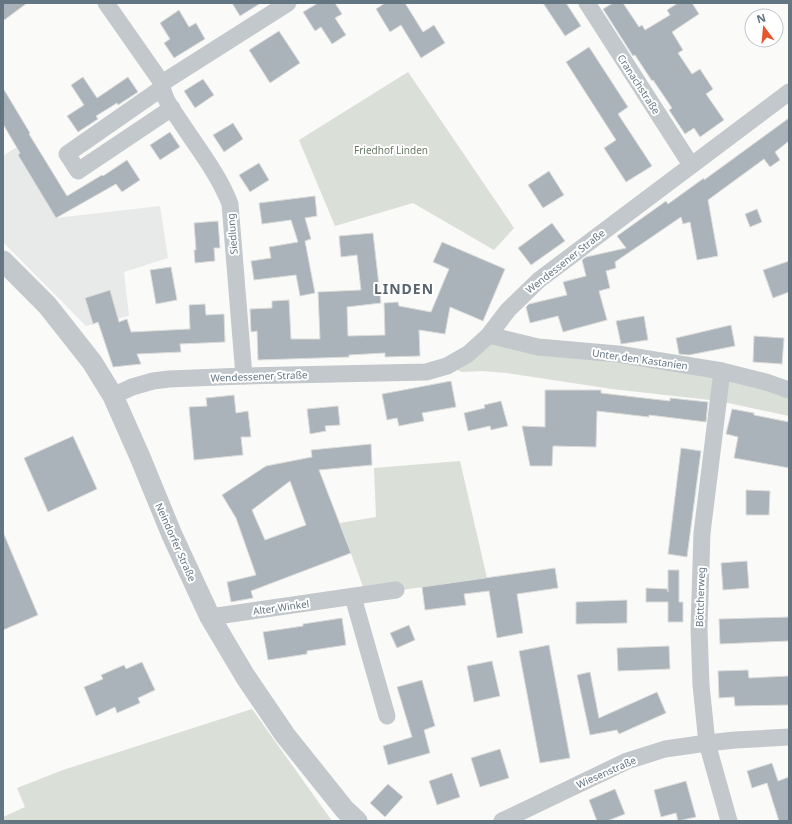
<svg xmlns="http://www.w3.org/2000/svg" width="792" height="824" font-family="'Noto Sans',sans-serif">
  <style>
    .built { fill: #e8e9e9 }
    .green { fill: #dadfd7 }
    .building { fill: #aab3b9; stroke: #dcdcda; fill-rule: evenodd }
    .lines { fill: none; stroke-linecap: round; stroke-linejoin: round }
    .minor { stroke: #c3c8cc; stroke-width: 17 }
    .tertiary { stroke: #c3c8cc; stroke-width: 21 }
    .labels { text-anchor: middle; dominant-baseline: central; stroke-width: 4; stroke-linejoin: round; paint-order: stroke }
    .street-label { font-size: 10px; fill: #657683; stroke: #fff }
    .park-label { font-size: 10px; fill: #687a64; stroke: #fff }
    .district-label { font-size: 14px; font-weight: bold; letter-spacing: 1px; fill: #57646e; stroke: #fff }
  </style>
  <rect width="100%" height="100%" fill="#fafaf8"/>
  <!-- built -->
  <polygon class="built" points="17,147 56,218 160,206 168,258 124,272 129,316 86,326 3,242 3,156"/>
  <!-- green -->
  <g class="green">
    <polygon points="408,72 514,228 494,250 413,203 335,226 299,140"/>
    <polygon points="489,335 789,390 789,416 719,401 612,389 507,373 482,371 462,372 447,366"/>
    <polygon points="460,461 487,578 366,595 340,523 376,517 374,468"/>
    <polygon points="252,709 332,821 3,821 3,817 25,807 17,788 63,770"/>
  </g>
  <!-- building -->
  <g class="building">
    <polygon points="3,3 27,3 3,21"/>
    <polygon points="232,3 261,3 240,16"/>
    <polygon points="318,3 335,3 342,14 335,18 346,35 332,44 321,27 315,31 303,12"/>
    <polygon points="385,3 405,3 423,32 434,25 445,43 421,58 401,25 390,32 376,9"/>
    <polygon points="543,3 566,3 581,26 565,36"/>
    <polygon points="613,3 623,3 639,27 642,25 645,30 670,15 667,10 678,3 692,3 699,14 672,32 683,50 678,53 692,74 700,69 713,89 706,94 724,120 700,137 694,128 685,134 669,110 672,108 653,80 652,81 635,55 633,56 603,9"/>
    <polygon points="179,10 189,27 196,23 205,39 174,58 164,43 170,39 160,23"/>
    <polygon points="279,31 300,63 270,83 249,50"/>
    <polygon points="589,47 628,107 618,114 652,166 626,182 604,148 616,140 566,62"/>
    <polygon points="83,77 97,98 128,77 138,92 118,105 117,103 96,116 98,119 78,132 67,116 84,105 71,85"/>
    <polygon points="203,79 214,95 195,108 184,91"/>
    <polygon points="3,88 30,133 29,134 67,196 102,175 103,176 127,160 140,180 122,192 116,184 56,218 18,155 20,153 3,124"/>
    <polygon points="789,118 789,141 775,152 780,160 770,167 764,159 708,200 718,256 697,260 690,222 683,224 681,217 615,262 616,268 606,271 610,288 599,291 607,320 563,332 558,316 530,323 526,307 529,304 567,295 563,282 586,276 582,260 586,257 626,248 617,236 666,201 668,204 704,178 704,180"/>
    <polygon points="233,123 243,139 224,152 213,135"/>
    <polygon points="170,132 180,147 160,160 150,145"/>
    <polygon points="259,163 269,180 250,192 239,175"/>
    <polygon points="549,171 564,195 543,208 528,185"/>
    <polygon points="315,196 317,216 305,218 311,239 305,241 315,293 300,296 296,275 254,280 251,261 271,258 269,247 298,242 291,220 262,224 259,203"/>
    <polygon points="757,209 762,222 750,227 745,214"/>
    <polygon points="218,221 220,248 214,248 215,261 195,263 194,250 196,250 194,223"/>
    <polygon points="552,223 565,241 531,265 518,248"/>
    <polygon points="373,233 381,303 347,307 348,336 385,335 384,303 398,302 399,306 431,312 449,269 433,262 442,242 505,269 483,321 450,307 445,334 419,330 420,356 385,357 385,353 349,355 349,357 258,360 257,331 251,332 250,309 272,308 272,301 289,300 291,339 320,339 318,292 361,290 357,255 341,257 339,236"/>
    <polygon points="789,261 789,292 773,298 763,270"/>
    <polygon points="171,267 177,300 156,304 150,270"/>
    <polygon points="110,290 119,322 127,319 131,332 190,329 189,305 205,304 206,315 224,314 225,342 180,344 181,352 137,354 141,364 113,367 98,322 93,324 85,298"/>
    <polygon points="644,316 648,340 621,344 616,321"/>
    <polygon points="731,325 735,346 689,355 679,354 676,338"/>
    <polygon points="754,336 784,338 782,364 753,362"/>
    <polygon points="451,381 456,407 422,413 424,421 399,426 397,418 387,420 382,394"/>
    <polygon points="545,390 601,390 601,393 635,397 670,401 670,398 708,402 706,422 649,415 649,417 597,411 596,447 553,446 552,466 530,466 522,426 545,427"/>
    <polygon points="234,395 236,413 248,411 251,437 241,437 243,455 194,460 189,407 207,406 206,398"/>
    <polygon points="501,401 508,426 491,430 490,426 468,431 464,413 485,408 484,405"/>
    <polygon points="338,406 340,425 325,426 326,431 310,434 307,409"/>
    <polygon points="732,409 754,413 754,415 789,422 789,468 734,458 738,437 726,434"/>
    <polygon points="73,436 97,489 48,512 24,458"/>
    <path d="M371,444L372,465L319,470L351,553L251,591L253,598L231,602L227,582L256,575L236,518L222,495L266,466L312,457L311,450ZM290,481L306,525L265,540L252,510Z"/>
    <polygon points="681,448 701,451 687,557 668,554"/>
    <polygon points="746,490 770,491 769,515 746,515"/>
    <polygon points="3,532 38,615 3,630"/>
    <polygon points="747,561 749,588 723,590 721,563"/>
    <polygon points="555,568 558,588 517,594 523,633 497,638 489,591 464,594 466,605 425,610 422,587"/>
    <polygon points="668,570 679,570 679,602 683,602 683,622 668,622 668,602 646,602 646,588 668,589 668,592"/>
    <polygon points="627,600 627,623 576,624 576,602"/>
    <polygon points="789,617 789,641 720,644 719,619"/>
    <polygon points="342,618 346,645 307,651 307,654 268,660 263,632 303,626 303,624"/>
    <polygon points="409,625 415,640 397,648 390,633"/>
    <polygon points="549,645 570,758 540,763 519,651"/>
    <polygon points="669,646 670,669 618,671 617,648"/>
    <polygon points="492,661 500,696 474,702 467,666"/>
    <polygon points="142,662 155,690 138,698 140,703 117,713 115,707 96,716 84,687 103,679 101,675 124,665 126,669"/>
    <polygon points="748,670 749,678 789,676 789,705 735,706 734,697 719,698 718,671"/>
    <polygon points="590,672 599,718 657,692 666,713 619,734 617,730 590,735 577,675"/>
    <polygon points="422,680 435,726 424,730 430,753 388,765 383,746 412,737 397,687"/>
    <polygon points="500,749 509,778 480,787 471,758"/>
    <polygon points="772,763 778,781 789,777 789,821 779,821 767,783 752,788 747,771"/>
    <polygon points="452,773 460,797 437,805 429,781"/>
    <polygon points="686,781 696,817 678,821 676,813 661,817 654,790"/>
    <polygon points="388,784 403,797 385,817 370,803"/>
    <polygon points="615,789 625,814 607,821 597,821 589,800"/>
  </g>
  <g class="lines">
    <!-- minor -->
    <g class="minor">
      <path d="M106,3L162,83C162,98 175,113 182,124C199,150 219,175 230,204L244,376"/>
      <polyline points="587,3 691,165"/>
      <polyline points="162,83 288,3"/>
      <polyline points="162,88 67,154 78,171 172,108"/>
      <polyline points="489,335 538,347 618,354 722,371 766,382 789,390"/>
      <polyline points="722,371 702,533 699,629 701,685 707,743 729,821"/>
      <polyline points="113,396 132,387 153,381 169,379 244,376 426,372 447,366 468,354 489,335 508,310 539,280 789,92"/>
      <polyline points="353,597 387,716"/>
      <polyline points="210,617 396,590"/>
      <polyline points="502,821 627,761 665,749 707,743 735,740 789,737"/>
    </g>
    <!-- tertiary -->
    <polyline class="tertiary" points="3,261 47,305 92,362 113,396 140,457 172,535 210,617 245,676 285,735 345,810 357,821"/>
  </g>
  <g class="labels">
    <!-- street labels -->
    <g class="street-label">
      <text transform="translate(639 84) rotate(57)">Cranachstraße</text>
      <text transform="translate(232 234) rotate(-95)">Siedlung</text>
      <text transform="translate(565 261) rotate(-38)">Wendessener Straße</text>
      <text transform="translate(640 359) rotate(8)">Unter den Kastanien</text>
      <text transform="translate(259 376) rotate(-2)">Wendessener Straße</text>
      <text transform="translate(176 542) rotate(66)">Neindorfer Straße</text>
      <text transform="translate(700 597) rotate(-88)">Böttcherweg</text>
      <text transform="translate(281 607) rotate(-8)">Alter Winkel</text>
      <text transform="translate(606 772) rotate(-24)">Wiesenstraße</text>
    </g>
    <!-- park labels -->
    <g class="park-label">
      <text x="391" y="150">Friedhof Linden</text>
    </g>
    <!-- district labels -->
    <g class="district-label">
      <text x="404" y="288">LINDEN</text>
    </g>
  </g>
  <!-- border -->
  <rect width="792" height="824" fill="none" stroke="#657683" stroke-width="8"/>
  <!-- north arrow -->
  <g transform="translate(764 28) rotate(344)"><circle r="19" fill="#ffffff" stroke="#c1c8cd"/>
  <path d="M0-3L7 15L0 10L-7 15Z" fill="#e4572e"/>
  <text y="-6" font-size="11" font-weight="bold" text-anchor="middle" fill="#657683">N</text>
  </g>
</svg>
